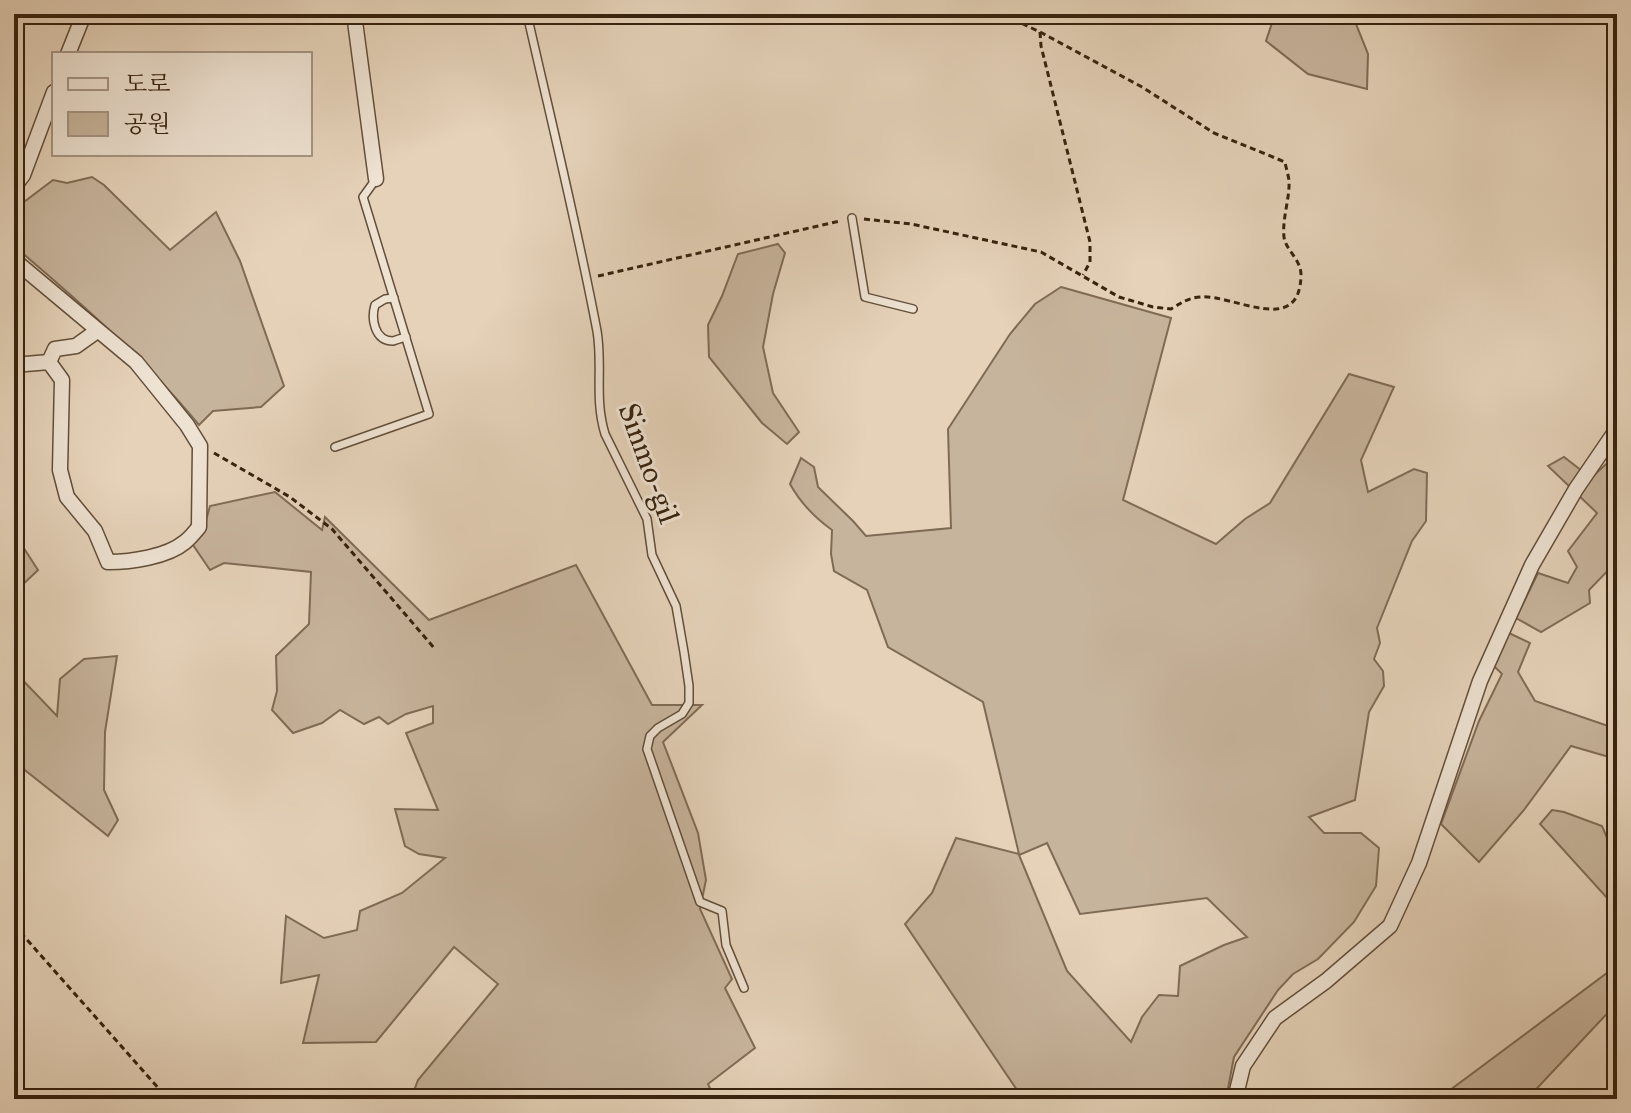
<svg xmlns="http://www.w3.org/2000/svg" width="1631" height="1113" font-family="'IM FELL Great Primer','Noto Serif KR',serif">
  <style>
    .green { fill: #c7b49c; stroke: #7f6b55; stroke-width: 2; fill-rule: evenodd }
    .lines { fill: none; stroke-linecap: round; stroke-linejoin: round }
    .service-casing { stroke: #624e39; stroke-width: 10 }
    .minor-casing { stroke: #624e39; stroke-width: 17 }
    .path { stroke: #37220e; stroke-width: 3; stroke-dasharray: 6 4; stroke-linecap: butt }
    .service { stroke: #eee2d2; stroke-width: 7 }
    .minor { stroke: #eee2d2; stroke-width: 14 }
    .labels { text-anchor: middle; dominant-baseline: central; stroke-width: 6; stroke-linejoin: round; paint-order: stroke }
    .street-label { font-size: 30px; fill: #37220e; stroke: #eee2d2 }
  </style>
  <rect width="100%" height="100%" fill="#e5d2b9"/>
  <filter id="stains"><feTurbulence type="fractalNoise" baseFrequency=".0025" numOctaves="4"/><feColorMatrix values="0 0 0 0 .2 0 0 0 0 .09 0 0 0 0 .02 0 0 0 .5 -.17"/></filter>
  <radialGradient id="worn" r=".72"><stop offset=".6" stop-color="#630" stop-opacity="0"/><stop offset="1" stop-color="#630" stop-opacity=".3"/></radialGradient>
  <!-- green -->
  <g class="green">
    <polygon points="1275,14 1352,14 1368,54 1367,89 1308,74 1266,41"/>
    <path d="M92,177L104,185L170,250L216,212L240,261L284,386L261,407L213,411L199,425C146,360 83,305 20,251L14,241V210L16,208L53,180L67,183Z"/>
    <polygon points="778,244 785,253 773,294 763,347 773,393 799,432 787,444 762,423 709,357 708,325 722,296 738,254"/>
    <path d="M1061,287L1171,318L1123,500L1216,544L1245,519L1270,503L1349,374L1394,387L1361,460L1368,492L1414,469L1427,473L1426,521L1412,541L1377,628L1380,643L1374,659L1383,671L1384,686L1369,712L1355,800L1309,817L1324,833H1361L1379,848L1376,886L1354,922L1318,959L1293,974L1278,990L1234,1057L1226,1099H1023L905,924L932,893L956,838L1019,854L983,702L888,647L867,590L834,571L831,554L832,530C814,517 801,504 790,484L801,458L814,467L818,487L853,521L866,536L951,528L948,429L1010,334L1035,304ZM1047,843L1080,914L1207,898L1247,937L1224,945L1180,966L1178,996L1159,995L1142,1017L1131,1042L1067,971L1019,855Z"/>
    <polygon points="1617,454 1617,561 1589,590 1590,603 1541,632 1516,618 1538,573 1568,583 1577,567 1568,551 1597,513 1548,466 1564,457 1591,478"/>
    <polygon points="275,492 322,530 325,517 429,620 576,565 652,705 702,705 663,742 698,833 706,880 700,909 732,979 725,988 755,1048 708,1084 715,1099 411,1099 418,1080 498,984 454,947 376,1042 303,1043 319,975 281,983 286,916 324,938 357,930 360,911 402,893 445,858 419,854 405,846 395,809 438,810 406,733 433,723 433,706 406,714 388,724 379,717 364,724 340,710 322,723 293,733 272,710 277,691 276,656 309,624 311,572 224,563 210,570 191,542 202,535 210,506"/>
    <polygon points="14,536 16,536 38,570 14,593"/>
    <polygon points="1509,633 1530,643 1518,672 1535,701 1617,729 1617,757 1609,757 1571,746 1524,810 1479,862 1441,824 1479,721 1502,674 1493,665"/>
    <polygon points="117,656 105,732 104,790 118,820 108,836 21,767 14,760 14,671 57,716 60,679 84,659"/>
    <polygon points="1552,810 1564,812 1602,826 1617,861 1617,909 1540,824"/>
    <polygon points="1607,973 1617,977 1617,1003 1527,1099 1438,1099"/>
  </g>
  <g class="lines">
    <!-- service casing -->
    <g class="service-casing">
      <g id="service">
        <path d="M527,14C551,120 577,225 597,331C603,366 594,398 605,434L647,519L652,555L676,606L684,652L689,686V703L682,714L658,728L650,736L647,749L700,902L722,911L726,945L744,988"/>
        <polyline points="852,218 865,297 913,309"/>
        <path d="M394,298L385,299L375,305C371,318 374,341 393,341C393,341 405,337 406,337"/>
        <polyline points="335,447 429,414 363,197 376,179"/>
      </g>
    </g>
    <!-- minor casing -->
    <g class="minor-casing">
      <g id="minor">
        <polyline points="354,14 376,179"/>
        <polyline points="68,54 84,14"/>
        <polyline points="14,187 23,175 54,92"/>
        <path d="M14,260L136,362L187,425L200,446L199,527C195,532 190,538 185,542C167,557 131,562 108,562L95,531L67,497L60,470L62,380L49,362L14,365"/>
        <polyline points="49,362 55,349 76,346 97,331"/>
        <polyline points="1235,1099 1243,1066 1275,1018 1326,981 1390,926 1419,863 1480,681 1532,565 1576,489 1617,429"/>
      </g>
    </g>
    <!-- path -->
    <g class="path">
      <polyline points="1040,32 1041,46 1090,242 1090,262 1083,275"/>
      <path d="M864,219L911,224L1041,252L1119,297L1153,307L1171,309C1181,303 1188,298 1200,297C1234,294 1300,338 1301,275C1301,259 1286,251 1284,237C1282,218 1290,199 1289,180C1288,174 1286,168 1285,162L1214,133L1142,87L1040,32L1002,14"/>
      <polyline points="598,276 840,221"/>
      <polyline points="214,453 290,497 332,529 435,649"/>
      <polyline points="14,925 168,1099"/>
    </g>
    <!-- service -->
    <use href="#service" class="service"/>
    <!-- minor -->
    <use href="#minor" class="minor"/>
  </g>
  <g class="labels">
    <!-- street labels -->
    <g class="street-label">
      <text transform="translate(649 463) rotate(70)">Sinmo-gil</text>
    </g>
  </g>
  <!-- margin -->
  <rect width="1631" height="1113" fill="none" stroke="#e5d2b9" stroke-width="48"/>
  <rect x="16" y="16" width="1599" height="1081" fill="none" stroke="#37220e" stroke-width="4"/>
  <rect x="24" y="24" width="1583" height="1065" fill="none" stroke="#37220e" stroke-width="2"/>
  <!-- legend -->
  <rect x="52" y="52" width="260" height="104" fill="#eee2d2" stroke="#a59584" stroke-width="2"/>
  <rect x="68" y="78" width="40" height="12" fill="#eee2d2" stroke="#a59584" stroke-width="2"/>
  <text x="124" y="92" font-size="24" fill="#37220e">도로</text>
  <rect x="68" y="112" width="40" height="24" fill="#c7b49c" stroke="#a59584" stroke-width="2"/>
  <text x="124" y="132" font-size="24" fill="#37220e">공원</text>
  <rect width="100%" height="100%" filter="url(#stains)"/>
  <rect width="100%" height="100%" fill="url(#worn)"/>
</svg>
